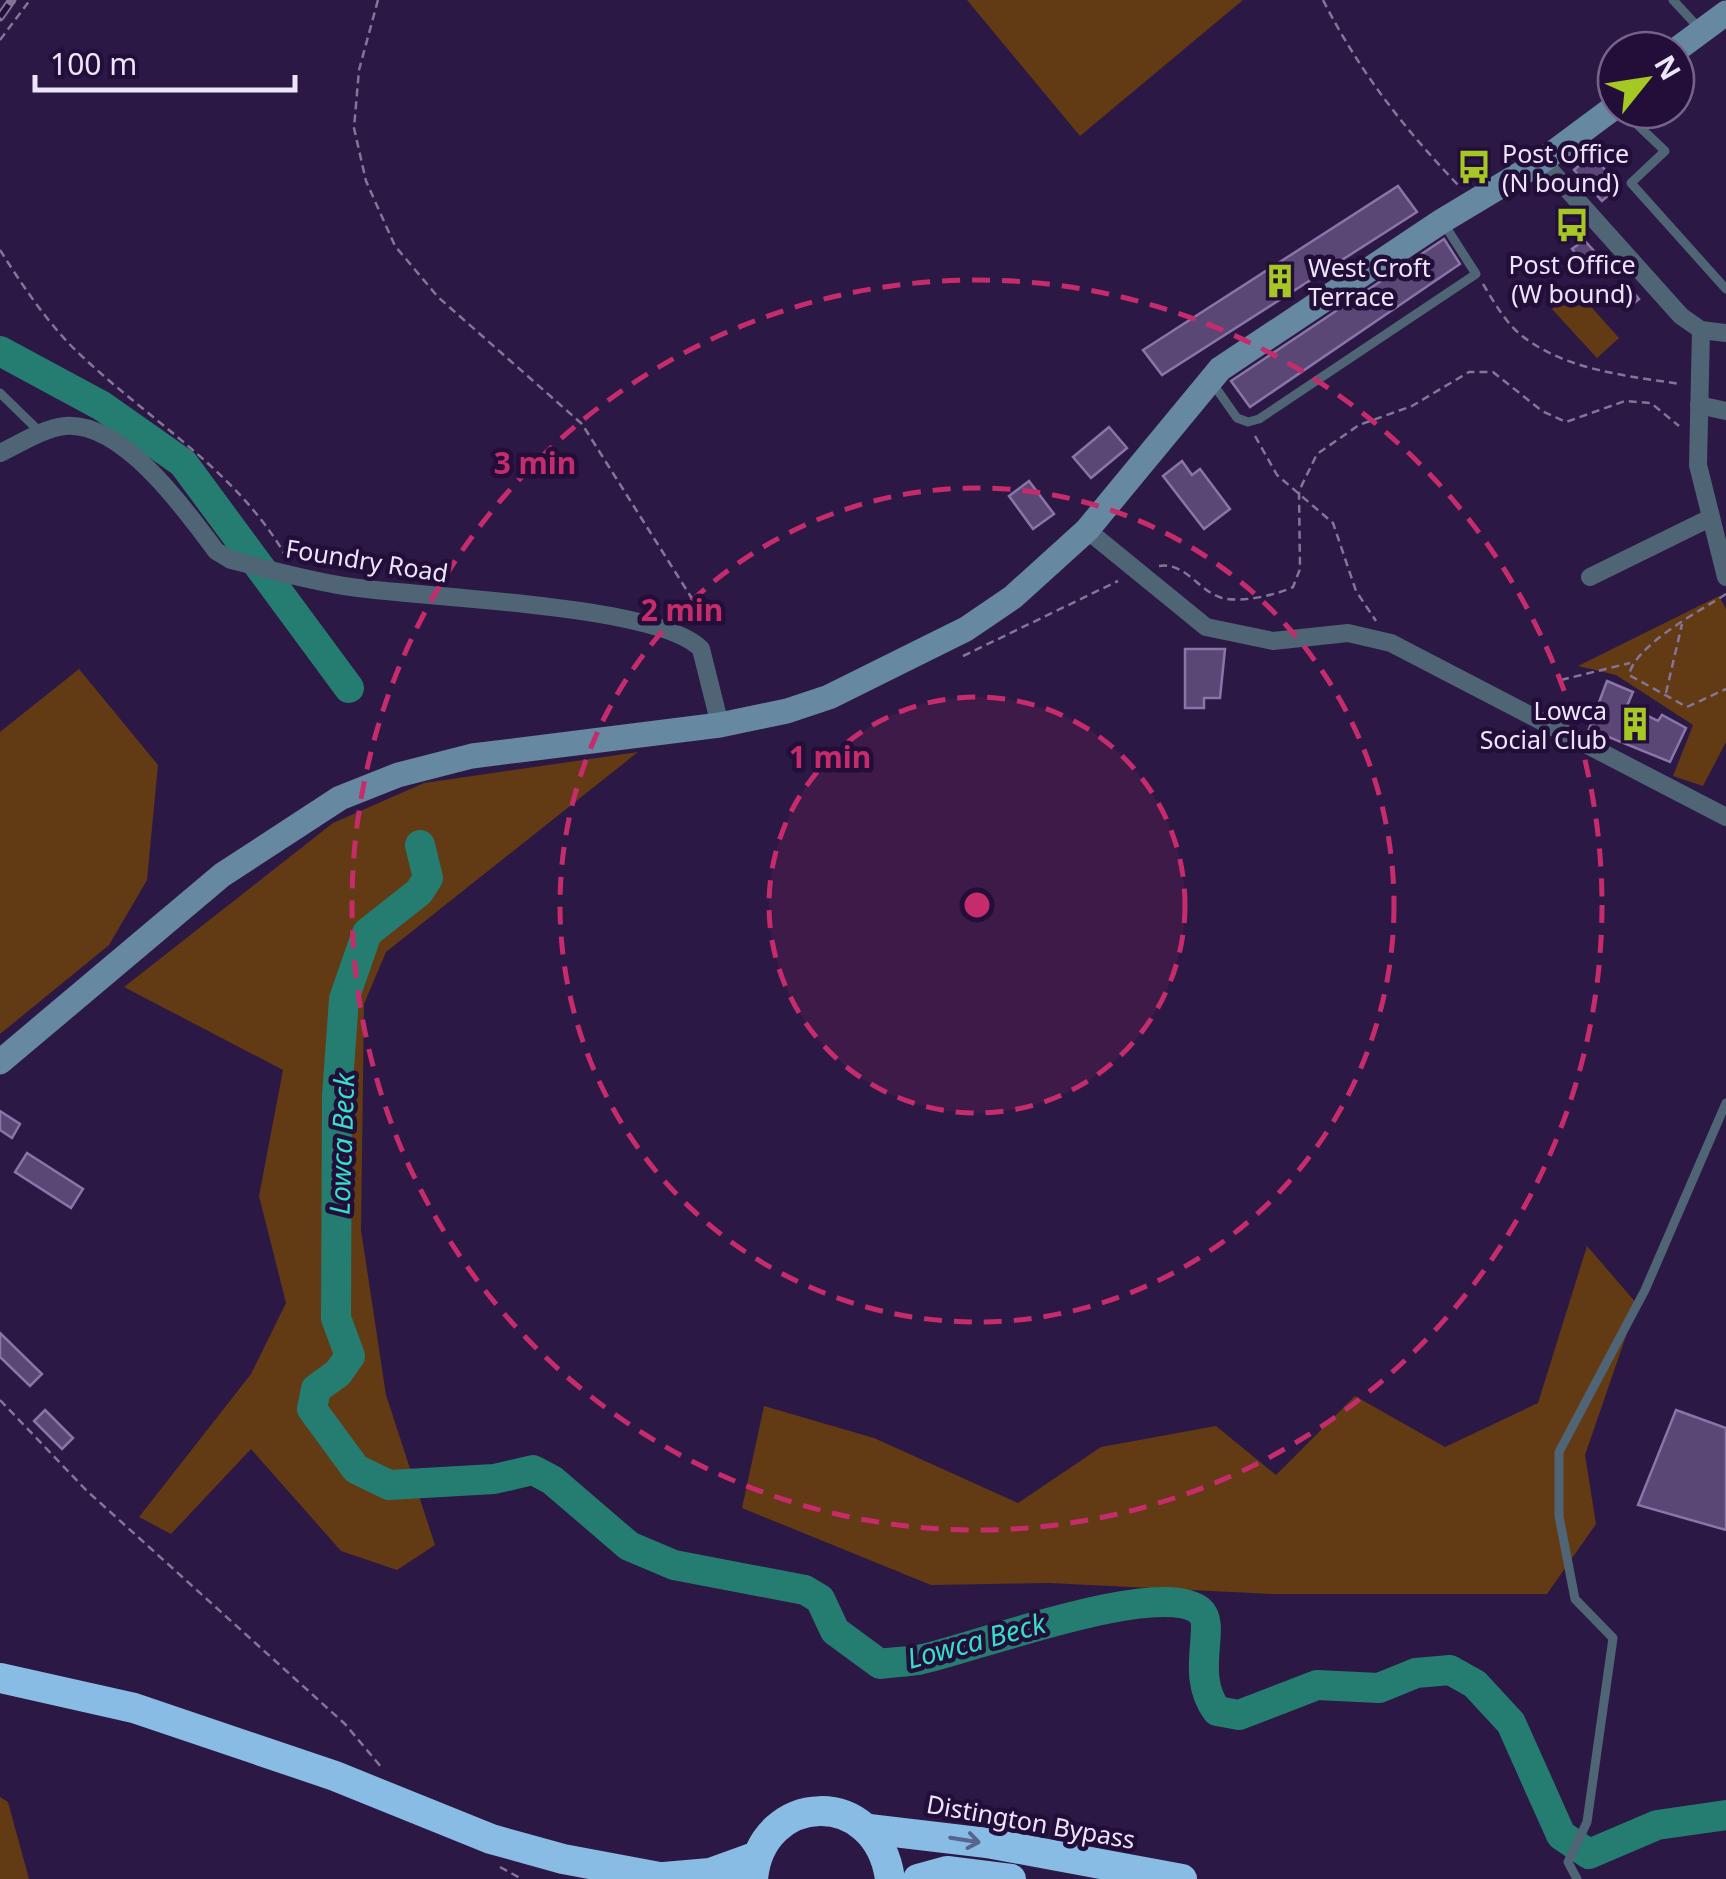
<svg xmlns="http://www.w3.org/2000/svg" width="1726" height="1879" font-family="'Noto Sans',sans-serif">
  <style>
    .green { fill: #623a13 }
    .lines { fill: none; stroke-linecap: round; stroke-linejoin: round }
    .river { stroke: #257d71; stroke-width: 30 }
    .building { fill: #5a4776; stroke: #8975a8; stroke-width: 2.5 }
    .path { stroke: #847598; stroke-width: 2.5; stroke-dasharray: 8 5; stroke-linecap: butt }
    .lane { stroke: #4f6474; stroke-width: 9 }
    .street { stroke: #4f6474; stroke-width: 18 }
    .secondary { stroke: #6688a1; stroke-width: 25 }
    .highway { stroke: #88bce4; stroke-width: 30 }
    .rail-casing { stroke: #837497; stroke-width: 9 }
    .rail { stroke: #220e39; stroke-width: 5; stroke-dasharray: 15; stroke-linecap: butt }
    .oneway { stroke: #55658e }
    .ring { fill: none; stroke: #c62c6b; stroke-width: 5; stroke-dasharray: 18 12 }
    .labels { text-anchor: middle; dominant-baseline: central; stroke-width: 9; stroke-linejoin: round; paint-order: stroke }
    .poi-label { font-size: 25px; fill: #ede5fc; stroke: #220e39; text-anchor: start }
    .street-label { font-size: 25px; fill: #ede5fc; stroke: #220e39 }
    .water-label { font-size: 28px; font-style: italic; fill: #37dec8; stroke: #220e39 }
    .centre { fill: #c62c6b; stroke: #220e39; stroke-width: 5 }
    .ring-label { font-size: 30px; text-anchor: middle; font-weight: bold; fill: #c62c6b; stroke: #220e39; stroke-width: 9; stroke-linejoin: round; paint-order: stroke }
  </style>
  <rect width="100%" height="100%" fill="#2c1844"/>
  <!-- green -->
  <g class="green">
    <polygon points="967,0 1243,0 1080,136"/>
    <polygon points="1575,289 1619,338 1597,358 1552,309"/>
    <polygon points="1719,596 1726,609 1726,742 1703,786 1673,776 1693,725 1616,675 1578,666"/>
    <polygon points="79,669 158,765 147,880 109,945 0,1034 0,732"/>
    <polygon points="638,752 386,952 364,1004 361,1230 386,1395 435,1545 397,1570 341,1551 251,1449 171,1534 139,1517 251,1374 286,1303 259,1196 283,1070 124,987 333,823 424,783"/>
    <polygon points="1587,1246 1637,1304 1585,1455 1596,1524 1547,1594 1272,1594 1049,1583 931,1585 742,1508 764,1406 874,1438 1018,1503 1101,1447 1216,1426 1276,1475 1355,1396 1445,1447 1538,1403"/>
    <polygon points="0,1797 8,1802 29,1879 0,1879"/>
  </g>
  <g class="lines">
    <!-- river -->
    <g class="river">
      <polyline points="0,351 102,406 183,463 349,688"/>
      <path d="M420,845L428,878L419,892L367,933L344,999L337,1096L336,1318L350,1356L338,1373L316,1389L312,1409L356,1469L389,1485L494,1479L533,1470L552,1480L629,1546L674,1565L805,1590L820,1599L835,1631L880,1664C892,1662 906,1662 918,1660C969,1650 1160,1577 1200,1611C1217,1626 1189,1674 1217,1711L1239,1715L1317,1685L1379,1688L1416,1673L1450,1670L1475,1684L1511,1723L1561,1835L1589,1854L1657,1825L1726,1815"/>
    </g>
  </g>
  <!-- building -->
  <g class="building">
    <polygon points="1592,155 1619,186 1602,201 1574,170"/>
    <polygon points="1398,186 1417,212 1162,375 1143,350"/>
    <polygon points="1444,239 1460,264 1250,407 1231,381"/>
    <polygon points="1584,240 1594,251 1582,261 1572,249"/>
    <polygon points="1629,287 1639,299 1628,308 1618,297"/>
    <polygon points="1109,427 1127,448 1091,478 1073,457"/>
    <polygon points="1182,461 1192,475 1200,469 1230,509 1204,529 1163,476"/>
    <polygon points="1029,481 1054,514 1033,529 1009,496"/>
    <polygon points="1185,649 1225,649 1220,698 1204,698 1204,708 1185,708"/>
    <polygon points="1607,681 1633,692 1627,706 1658,721 1662,715 1686,728 1670,762 1589,729"/>
    <polygon points="0,1111 20,1124 12,1138 0,1130"/>
    <polygon points="27,1153 83,1189 71,1208 15,1172"/>
    <polygon points="0,1333 42,1374 30,1386 0,1357"/>
    <polygon points="45,1410 73,1438 62,1449 34,1421"/>
    <polygon points="1676,1410 1726,1428 1726,1530 1638,1505"/>
  </g>
  <g class="lines">
    <!-- path -->
    <g class="path">
      <polyline points="378,0 359,70 354,128 366,181 395,246 438,297 582,424 691,597 701,626"/>
      <path d="M1323,0C1359,71 1405,130 1460,187"/>
      <polyline points="0,40 30,0"/>
      <path d="M0,250C24,288 52,330 86,360C154,423 236,472 284,553"/>
      <path d="M1483,284C1494,302 1505,322 1521,335C1564,370 1628,376 1680,384"/>
      <polyline points="1255,436 1277,475 1333,523 1356,591 1376,621"/>
      <path d="M1159,566C1186,562 1198,591 1222,598C1242,603 1276,595 1293,587L1300,569L1299,491L1317,454L1359,425L1412,406L1469,372H1493L1542,411L1566,422L1625,401L1651,403L1679,426"/>
      <path d="M1726,594C1700,611 1635,645 1629,675L1687,707L1726,689"/>
      <polyline points="963,656 1118,581"/>
      <polyline points="1561,680 1630,663"/>
      <polyline points="1666,693 1682,624"/>
      <polyline points="0,1400 86,1490 345,1724 382,1768"/>
      <polyline points="500,1867 522,1879"/>
    </g>
    <!-- lane -->
    <g class="lane">
      <polyline points="1673,0 1698,27"/>
      <polyline points="1622,110 1665,151 1631,183 1726,289"/>
      <polyline points="1211,381 1237,418 1248,422 1259,419 1476,274 1444,224"/>
      <polyline points="0,393 40,432"/>
      <polyline points="1577,1879 1568,1862 1587,1822 1613,1638 1575,1599 1559,1516 1559,1452 1645,1290 1726,1103"/>
    </g>
    <!-- street -->
    <g class="street">
      <polyline points="1542,161 1681,316 1701,330 1726,333"/>
      <polyline points="1701,330 1698,465 1726,577"/>
      <polyline points="1699,405 1726,411"/>
      <path d="M0,453C19,444 44,428 65,426C122,421 185,509 216,551L231,560C271,570 310,581 351,587C423,598 658,604 701,649L720,725"/>
      <polyline points="1087,530 1206,627 1273,641 1348,633 1391,643 1726,817"/>
      <polyline points="1590,577 1708,519"/>
    </g>
    <!-- secondary -->
    <g class="secondary">
      <polyline points="1676,50 1726,13"/>
      <polyline points="0,1062 222,875 340,798 398,775 472,756 720,725 787,711 829,697 966,629 1013,597 1087,530 1220,369 1442,221 1542,161 1616,106"/>
    </g>
    <!-- highway -->
    <g class="highway">
      <polyline points="0,1678 134,1708 335,1776 491,1839 563,1859 670,1879"/>
      <polyline points="869,1829 987,1843 1182,1879"/>
      <polyline points="664,1877 710,1873 757,1856"/>
      <path d="M753,1879C761,1791 877,1786 890,1879"/>
      <polyline points="918,1879 947,1871 1011,1879"/>
    </g>
    <!-- rail casing -->
    <g class="rail-casing">
      <polyline id="rail" points="0,17 12,0"/>
    </g>
    <!-- rail -->
    <use href="#rail" class="rail"/>
  </g>
  <!-- one-way arrows -->
  <defs><path id="oneway-shaft" d="M-6 0H5M1.5-3L5.5 0L1.5 3" fill="none" stroke-width="1.6" stroke-linecap="round" stroke-linejoin="round" transform="scale(2.5)"/></defs>
  <use class="oneway" href="#oneway-shaft" transform="translate(965 1840) rotate(9)"/>
  <!-- distance rings -->
  <circle cx="977" cy="905" r="208" fill="#c62c6b" fill-opacity=".12"/>
  <g class="ring">
    <circle cx="977" cy="905" r="208"/>
    <circle cx="977" cy="905" r="417"/>
    <circle cx="977" cy="905" r="625"/>
  </g>
  <!-- icons -->
  <defs>
    <g id="bus-bare" transform="scale(2.7)"><path d="M-5-6H5V4H4V6H2V4H-2V6H-4V4H-5ZM-3.5-4V0h7V-4ZM-3.5 1.2v1.5H-2V1.2ZM2 1.2v1.5H3.5V1.2Z" fill="#a5c823" stroke="#220e39" stroke-width="2.5" paint-order="stroke"/></g>
    <g id="building-bare" transform="scale(2.7)"><path d="M-4-6H4V6H1V3H-1V6H-4ZM-2.5-4.3h1.7v1.8h-1.7ZM.8-4.3h1.7v1.8H.8ZM-2.5-1h1.7V.8h-1.7ZM.8-1h1.7V.8H.8Z" fill="#a5c823" stroke="#220e39" stroke-width="2.5" paint-order="stroke"/></g>
  </defs>
  <g fill-rule="evenodd">
    <use href="#bus-bare" x="1474" y="167"/>
    <use href="#bus-bare" x="1572" y="225"/>
    <use href="#building-bare" x="1280" y="281"/>
    <use href="#building-bare" x="1635" y="724"/>
  </g>
  <g class="labels">
    <!-- poi labels -->
    <g class="poi-label">
      <text x="1502" y="153">Post Office<tspan x="1502" dy="29">(N bound)</tspan></text>
      <text x="1572" y="264" text-anchor="middle">Post Office<tspan x="1572" dy="29">(W bound)</tspan></text>
      <text x="1308" y="267">West Croft<tspan x="1308" dy="29">Terrace</tspan></text>
      <text x="1607" y="710" text-anchor="end">Lowca<tspan x="1607" dy="29">Social Club</tspan></text>
    </g>
    <!-- street labels -->
    <g class="street-label">
      <text transform="translate(367 560) rotate(9)">Foundry Road</text>
      <text transform="translate(1031 1821) rotate(10)">Distington Bypass</text>
    </g>
    <!-- water labels -->
    <g class="water-label">
      <text transform="translate(341 1144) rotate(-88)">Lowca Beck</text>
      <text transform="translate(976 1640) rotate(-15)">Lowca Beck</text>
    </g>
  </g>
  <circle cx="977" cy="905" r="15" class="centre"/>
  <g class="ring-label">
    <text x="535" y="474">3 min</text>
    <text x="682" y="621">2 min</text>
    <text x="830" y="768">1 min</text>
  </g>
  <!-- north arrow -->
  <g transform="translate(1646 80) rotate(60)"><circle r="48" fill="#220e39" stroke="#736487" stroke-width="2.5"/>
  <path d="M0-8L18 38L0 25L-18 38Z" fill="#a5c823"/>
  <text y="-15" font-size="28" font-weight="bold" text-anchor="middle" fill="#ede5fc">N</text>
  </g>
  <!-- scale -->
  <path d="M35 75v15h260v-15" fill="none" stroke="#ede5fc" stroke-width="5"/>
  <text x="50" y="75" font-size="30" fill="#ede5fc" stroke="#220e39" stroke-width="8" paint-order="stroke">100 m</text>
</svg>
